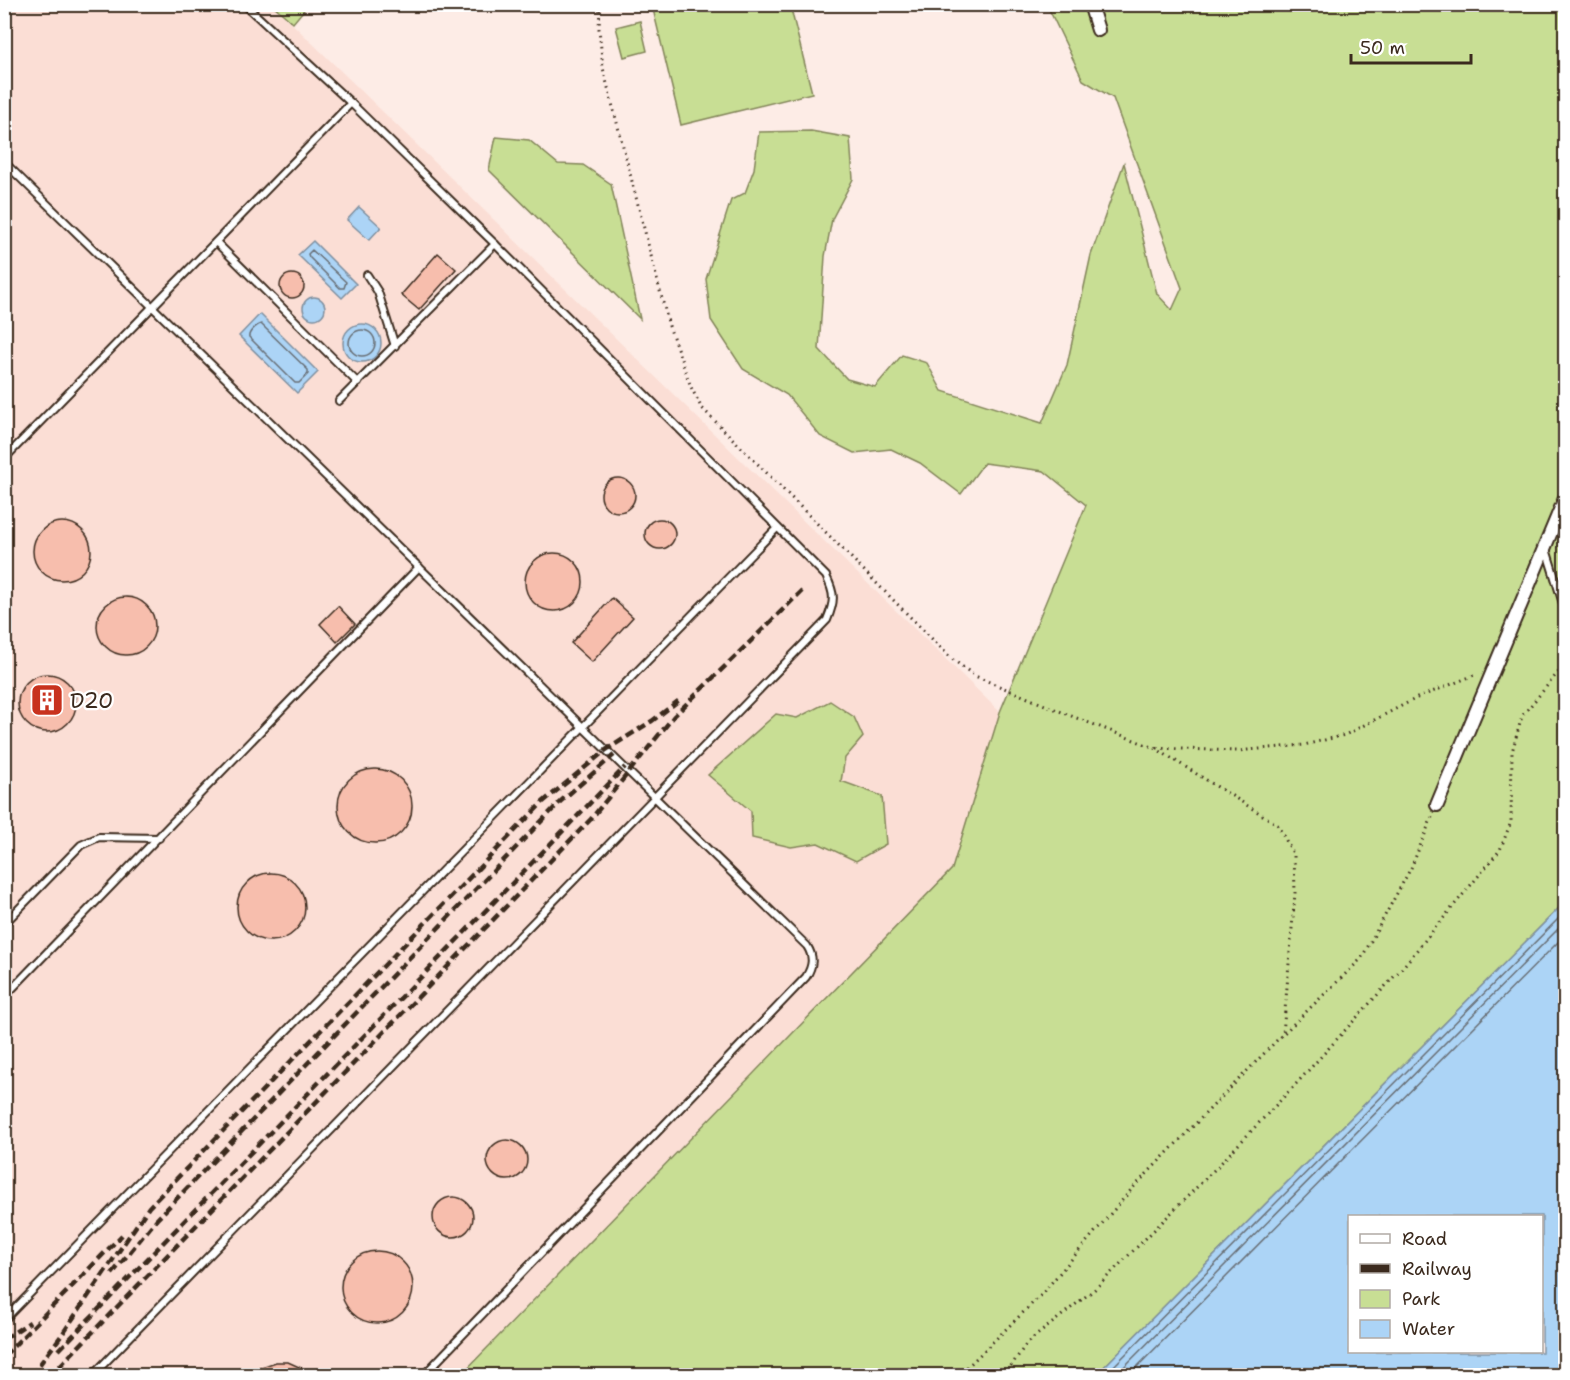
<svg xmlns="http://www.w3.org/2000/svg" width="1570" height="1380" font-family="'Shantell Sans',sans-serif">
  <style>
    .built { fill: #fbded5 }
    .green { fill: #c8de94; stroke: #828459; stroke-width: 1.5 }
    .water { fill: #acd4f6; stroke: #7f90a0; stroke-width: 1.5; fill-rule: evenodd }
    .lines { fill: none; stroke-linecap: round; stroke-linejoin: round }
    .shore { stroke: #686e74; stroke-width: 1.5 }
    .building { fill: #f7bead; stroke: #3b2a1e; stroke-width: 1.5 }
    .service-casing { stroke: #3b2a1e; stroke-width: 10 }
    .minor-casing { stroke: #3b2a1e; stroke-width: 16 }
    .path { stroke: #3b2a1e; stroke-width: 3; stroke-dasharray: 1.5 4.5; stroke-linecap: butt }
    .service { stroke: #fff; stroke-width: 6 }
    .minor { stroke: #fff; stroke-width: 12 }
    .rail { stroke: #3b2a1e; stroke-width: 4.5; stroke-dasharray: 9 4.5; stroke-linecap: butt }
    .labels { text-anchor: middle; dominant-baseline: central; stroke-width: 4.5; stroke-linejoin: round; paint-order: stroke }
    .poi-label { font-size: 22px; fill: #3b2a1e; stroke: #fff; text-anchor: start }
  </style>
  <rect width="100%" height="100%" fill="#fdece6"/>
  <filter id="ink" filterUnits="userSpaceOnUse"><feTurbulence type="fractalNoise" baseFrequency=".0167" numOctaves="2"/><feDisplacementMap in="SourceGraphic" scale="12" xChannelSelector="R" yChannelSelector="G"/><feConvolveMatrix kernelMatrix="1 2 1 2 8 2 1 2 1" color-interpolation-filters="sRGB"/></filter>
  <g filter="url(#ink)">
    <!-- built -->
    <polygon class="built" points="5,5 273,5 1000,712 952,869 460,1375 5,1376"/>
    <!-- green -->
    <g class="green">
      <polygon points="273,5 308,5 293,23"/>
      <polygon points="652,5 790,5 812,93 681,125"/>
      <polygon points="1047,5 1565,5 1565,902 1096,1375 460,1376 952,869 1000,712 1086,505 1044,471 984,463 961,494 920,463 891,449 854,453 820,436 787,395 743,369 711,320 706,279 731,200 745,193 754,169 759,132 811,131 850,138 853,179 832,219 825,256 819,349 847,379 875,387 902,355 927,363 942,391 1042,423 1067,365 1091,255 1124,163 1157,294 1172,310 1182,288 1113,98 1083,80"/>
      <polygon points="640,21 647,51 624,57 616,27"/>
      <polygon points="496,137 529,140 558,164 583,165 611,184 640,319 489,170"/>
      <polygon points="830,701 854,717 863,737 845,758 841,781 882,796 886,844 856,861 818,843 791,847 752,838 751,811 708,775 776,714 797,718"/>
    </g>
    <!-- water -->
    <g class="water">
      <polygon points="359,207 381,227 369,240 347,220"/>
      <polygon points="313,241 356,284 342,298 298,255"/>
      <circle cx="314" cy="308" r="11"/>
      <polygon points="260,314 318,372 297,393 239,336"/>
      <circle cx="362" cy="343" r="19"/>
      <path d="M1565,902V1375H1096ZM1542,1216V1352H1350V1216Z"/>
    </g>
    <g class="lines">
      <!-- shore -->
      <g class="shore">
        <polygon points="312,250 346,282 344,288 340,288 309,257 308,254"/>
        <path d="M261,324L308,370V374L299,383H295L249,337C248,333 256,325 261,324Z"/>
        <circle cx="362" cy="343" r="13"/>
        <polyline points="1104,1376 1566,911"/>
        <polyline points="1115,1376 1566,921"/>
        <polyline points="1128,1376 1566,934"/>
      </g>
    </g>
    <!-- building -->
    <g class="building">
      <polygon points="438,253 456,269 419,310 401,295"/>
      <circle cx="292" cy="286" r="12"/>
      <circle cx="618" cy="495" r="17"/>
      <circle cx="660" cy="534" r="15"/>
      <circle cx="62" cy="551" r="29"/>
      <circle cx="554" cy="582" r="29"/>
      <circle cx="126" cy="626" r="29"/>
      <polygon points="612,598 633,617 592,662 571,643"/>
      <polygon points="338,606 355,624 337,642 320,624"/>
      <circle cx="47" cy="703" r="29"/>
      <circle cx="375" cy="806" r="37"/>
      <circle cx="271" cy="907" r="34"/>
      <circle cx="507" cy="1160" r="20"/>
      <circle cx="453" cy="1217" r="20"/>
      <circle cx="377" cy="1287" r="36"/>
      <polygon points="276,1362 288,1362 319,1376 243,1376 243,1373"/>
    </g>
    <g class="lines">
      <!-- service casing -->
      <g class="service-casing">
        <g id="service">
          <path d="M4,162L807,946C814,957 813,966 806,977L423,1376"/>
          <polyline points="216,242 358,383"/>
          <polyline points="367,275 378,292 395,346"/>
          <polyline points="339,401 495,244"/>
          <polyline points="4,459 351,103"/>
          <polyline points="1546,549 1566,613"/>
          <polyline points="4,924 81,845 99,837 159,838"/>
          <polyline points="4,997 419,567"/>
          <polyline points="4,1320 777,528"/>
          <path d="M92,1376L827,620C835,601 835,594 826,576L495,244L351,103L244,4"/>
        </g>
      </g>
      <!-- minor casing -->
      <g class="minor-casing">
        <g id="minor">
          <polyline points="1090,4 1098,30"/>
          <polyline points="1437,805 1566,496"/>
        </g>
      </g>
      <!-- path -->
      <g class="path">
        <polyline points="600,4 599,29 603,68 669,326 691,387 701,407 952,659 975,676 1074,717 1155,748 1277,824 1294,855 1295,893 1283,1034"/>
        <polyline points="1157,748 1237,751 1304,745 1345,735 1417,698 1477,674"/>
        <polyline points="958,1376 1040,1296 1131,1190 1283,1034 1361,959 1411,868 1432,817"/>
        <polyline points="1004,1376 1027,1343 1095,1289 1217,1167 1296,1084 1402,968 1500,850 1511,822 1512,752 1522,716 1566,663"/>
      </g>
      <!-- service -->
      <use href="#service" class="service"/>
      <!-- minor -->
      <use href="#minor" class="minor"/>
      <!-- rail -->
      <g class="rail">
        <polyline points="112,1274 157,1219 561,801 614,755"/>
        <polyline points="4,1339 30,1322"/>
        <polyline points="59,1350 625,767"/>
        <polyline points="4,1356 122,1235"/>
        <polyline points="31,1376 61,1336 149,1207 543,802 606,750 652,721 682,698"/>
        <polyline points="50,1376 591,819 674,716 802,591"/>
      </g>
    </g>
  </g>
  <!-- icons -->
  <defs>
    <g id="building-square" transform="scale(1.725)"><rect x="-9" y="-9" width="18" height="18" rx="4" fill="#c8321e" stroke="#fff"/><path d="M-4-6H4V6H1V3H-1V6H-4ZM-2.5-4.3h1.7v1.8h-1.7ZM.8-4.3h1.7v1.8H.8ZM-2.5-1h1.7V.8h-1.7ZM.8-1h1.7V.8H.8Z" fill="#fff"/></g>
  </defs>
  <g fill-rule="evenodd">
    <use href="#building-square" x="47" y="700"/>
  </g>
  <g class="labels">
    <!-- poi labels -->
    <g class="poi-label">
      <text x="70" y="700">D20</text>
    </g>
  </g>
  <!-- margin -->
  <rect width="1570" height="1380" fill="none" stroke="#fff" stroke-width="24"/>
  <rect x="12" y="12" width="1546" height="1356" fill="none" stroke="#3b2a1e" stroke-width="2" filter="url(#ink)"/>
  <!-- legend -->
  <rect x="1348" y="1215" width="195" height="138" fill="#ffffff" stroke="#b1aaa5" stroke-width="1.5"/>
  <rect x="1360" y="1234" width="30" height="9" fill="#ffffff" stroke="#b1aaa5" stroke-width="1.5"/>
  <text x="1402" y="1245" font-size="18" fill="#3b2a1e">Road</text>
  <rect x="1360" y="1264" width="30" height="9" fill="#3b2a1e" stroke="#b1aaa5" stroke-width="1.5"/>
  <text x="1402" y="1275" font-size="18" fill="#3b2a1e">Railway</text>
  <rect x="1360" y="1290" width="30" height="18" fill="#c8de94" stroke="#b1aaa5" stroke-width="1.5"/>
  <text x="1402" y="1305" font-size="18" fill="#3b2a1e">Park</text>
  <rect x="1360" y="1320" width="30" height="18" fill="#acd4f6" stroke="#b1aaa5" stroke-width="1.5"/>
  <text x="1402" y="1335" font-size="18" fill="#3b2a1e">Water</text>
  <!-- scale -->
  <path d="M1351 54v9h120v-9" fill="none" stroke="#3b2a1e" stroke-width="3"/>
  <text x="1360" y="54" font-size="18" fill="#3b2a1e" stroke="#ffffff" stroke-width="4.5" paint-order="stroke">50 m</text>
</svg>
